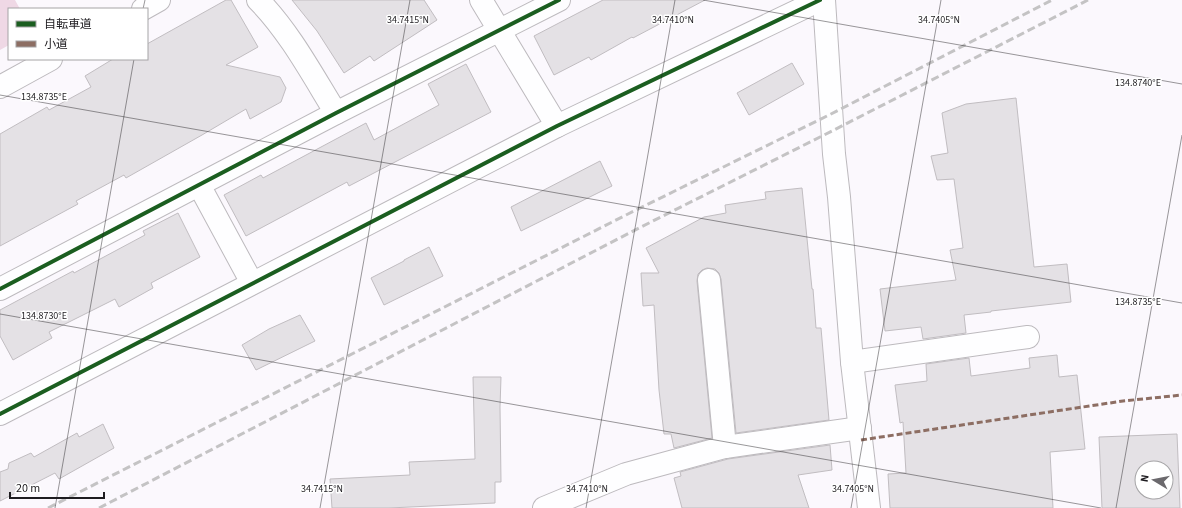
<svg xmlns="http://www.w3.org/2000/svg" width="1182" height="508" font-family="'Source Sans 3','Noto Sans JP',sans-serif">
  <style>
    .green { fill: #efd8e5 }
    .building { fill: #e4e1e5; stroke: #c1bdc1; fill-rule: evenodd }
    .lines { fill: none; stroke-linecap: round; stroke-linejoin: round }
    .street-casing { stroke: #bdbabe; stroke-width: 24 }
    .secondary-casing { stroke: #bdbabe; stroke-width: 24 }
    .street { stroke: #fefeff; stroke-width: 22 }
    .secondary { stroke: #fefeff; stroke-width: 22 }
    .rail { stroke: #c4c3c4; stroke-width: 3; stroke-dasharray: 8 4; stroke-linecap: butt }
    .quiet { stroke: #8d6e63; stroke-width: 3; stroke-dasharray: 6 3; stroke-linecap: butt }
    .cycleway-casing { stroke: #fff; stroke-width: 6 }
    .cycleway { stroke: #1b5e20; stroke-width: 4 }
    .ticks { fill: none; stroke: #1e1c20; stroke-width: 1; stroke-opacity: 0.45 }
    .ticks-label { font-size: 10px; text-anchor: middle; fill: #1e1c20; stroke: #fff; stroke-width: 3; stroke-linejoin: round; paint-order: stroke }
  </style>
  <rect width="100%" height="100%" fill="#fbf8fd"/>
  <!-- green -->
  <polygon class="green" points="0,0 15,0 20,9 9,9 9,45 0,50"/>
  <!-- building -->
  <g class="building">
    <polygon points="226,0 231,0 258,47 226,65 280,77 286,88 281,102 250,119 246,109 202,135 126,178 124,175 76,201 78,204 0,246 0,134 47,107 49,110 91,87 85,76 113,59 147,59 147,44"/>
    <polygon points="292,0 424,0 437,20 374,61 370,56 344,73 317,31"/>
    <polygon points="603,0 705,0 633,38 632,37 591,60 589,57 554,75 534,36"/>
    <polygon points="792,63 804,84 749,115 737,93"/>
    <polygon points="466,64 491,112 349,186 347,182 246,236 224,195 261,175 263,178 366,123 374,140 439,105 428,84"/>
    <polygon points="1016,98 1034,267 1067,264 1071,302 991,311 991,312 964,315 966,333 923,339 921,327 885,331 880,289 956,280 950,250 963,248 954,179 937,180 931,156 948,153 942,113 966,104"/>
    <polygon points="600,161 612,186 521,231 511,207"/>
    <polygon points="802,188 812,289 813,289 816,328 821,328 829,420 736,433 721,279 719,273 715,269 707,268 702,270 698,274 697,281 712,438 674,448 671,434 664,434 659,390 654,305 643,306 641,273 659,273 646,248 704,217 726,213 725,205 766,199 765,192"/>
    <polygon points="178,213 200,257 151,283 153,288 119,307 115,299 49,332 52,338 13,360 0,336 0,310 73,271 74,273 145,235 143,231"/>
    <polygon points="429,247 443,276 384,305 371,278 404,261 404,260"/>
    <polygon points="300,315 315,341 256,370 242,345 269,329"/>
    <polygon points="1057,355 1059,377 1077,375 1085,449 1050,452 1053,508 890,508 888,474 906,473 903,422 900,423 895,385 927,381 926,364 969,358 971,376 1030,368 1029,358"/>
    <polygon points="473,377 501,377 500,407 501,482 495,482 495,503 389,508 332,508 330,479 410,475 409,462 475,459"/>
    <polygon points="103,424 114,448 59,479 55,473 0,501 0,472 8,469 9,463 31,453 34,457 77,433 79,437"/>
    <path d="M1177,434L1180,508H1102L1099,437ZM1142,468H1166V492H1142Z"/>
    <polygon points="830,445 832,470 798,475 809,508 682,508 674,478 681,476 680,472 728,459"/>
  </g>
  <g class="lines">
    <!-- street casing -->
    <g class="street-casing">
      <g id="street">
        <path d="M258,0C289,31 313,76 336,113"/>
        <polyline points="481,0 557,126"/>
        <polyline points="824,0 834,154 839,197 852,362 869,508"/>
        <polyline points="143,9 159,0"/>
        <polyline points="0,87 51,59"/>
        <polyline points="199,185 252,283"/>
        <polyline points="709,280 725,447"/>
        <polyline points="0,289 336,113 559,0"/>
        <polyline points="852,362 1028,337"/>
        <polyline points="544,508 626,474 725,447 860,428"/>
      </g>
    </g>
    <!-- secondary casing -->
    <g class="secondary-casing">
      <polyline id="secondary" points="0,414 557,126 820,0"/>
    </g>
    <!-- street -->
    <use href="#street" class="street"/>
    <!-- secondary -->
    <use href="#secondary" class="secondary"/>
    <!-- rail -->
    <g class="rail">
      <polyline points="48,508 628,214 831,114 1052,0"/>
      <polyline points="99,508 639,228 832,131 1088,0"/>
    </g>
    <!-- quiet -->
    <polyline class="quiet" points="861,440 1123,401 1182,395"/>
    <!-- cycleway casing -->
    <g class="cycleway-casing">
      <g id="cycleway">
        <polyline points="0,289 336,113 559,0"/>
        <polyline points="0,414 557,126 820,0"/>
      </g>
    </g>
    <!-- cycleway -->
    <use href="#cycleway" class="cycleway"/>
  </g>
  <!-- ticks -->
  <path class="ticks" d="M703,0L1182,84M143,9L145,0M0,95L1182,303M0,314L1101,508M55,508L134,59M320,508L410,0M586,508L675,0M851,508L941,0M1116,508L1182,135"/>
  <g class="ticks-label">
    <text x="408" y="23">34.7415°N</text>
    <text x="673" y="23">34.7410°N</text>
    <text x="939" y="23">34.7405°N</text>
    <text x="1138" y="86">134.8740°E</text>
    <text x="44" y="100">134.8735°E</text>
    <text x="1138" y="305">134.8735°E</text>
    <text x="44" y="319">134.8730°E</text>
    <text x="322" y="492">34.7415°N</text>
    <text x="587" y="492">34.7410°N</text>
    <text x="853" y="492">34.7405°N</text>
  </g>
  <!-- legend -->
  <rect x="8" y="8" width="140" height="52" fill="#ffffff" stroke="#a5a4a6"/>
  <rect x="16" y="21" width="20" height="6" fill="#1b5e20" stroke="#a5a4a6"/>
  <text x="44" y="28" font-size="12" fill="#1e1c20">自転車道</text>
  <rect x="16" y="41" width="20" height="6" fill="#8d6e63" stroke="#a5a4a6"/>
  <text x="44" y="48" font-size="12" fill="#1e1c20">小道</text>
  <!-- north arrow -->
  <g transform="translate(1154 480) rotate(280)"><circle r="19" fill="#ffffff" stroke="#a5a4a6"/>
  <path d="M0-3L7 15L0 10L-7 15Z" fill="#6b696d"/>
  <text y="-6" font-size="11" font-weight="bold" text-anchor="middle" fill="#1e1c20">N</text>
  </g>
  <!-- scale -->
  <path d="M10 492v6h94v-6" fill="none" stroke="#1e1c20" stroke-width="2"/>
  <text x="16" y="492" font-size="12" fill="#1e1c20" stroke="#ffffff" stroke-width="3" paint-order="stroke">20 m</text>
</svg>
